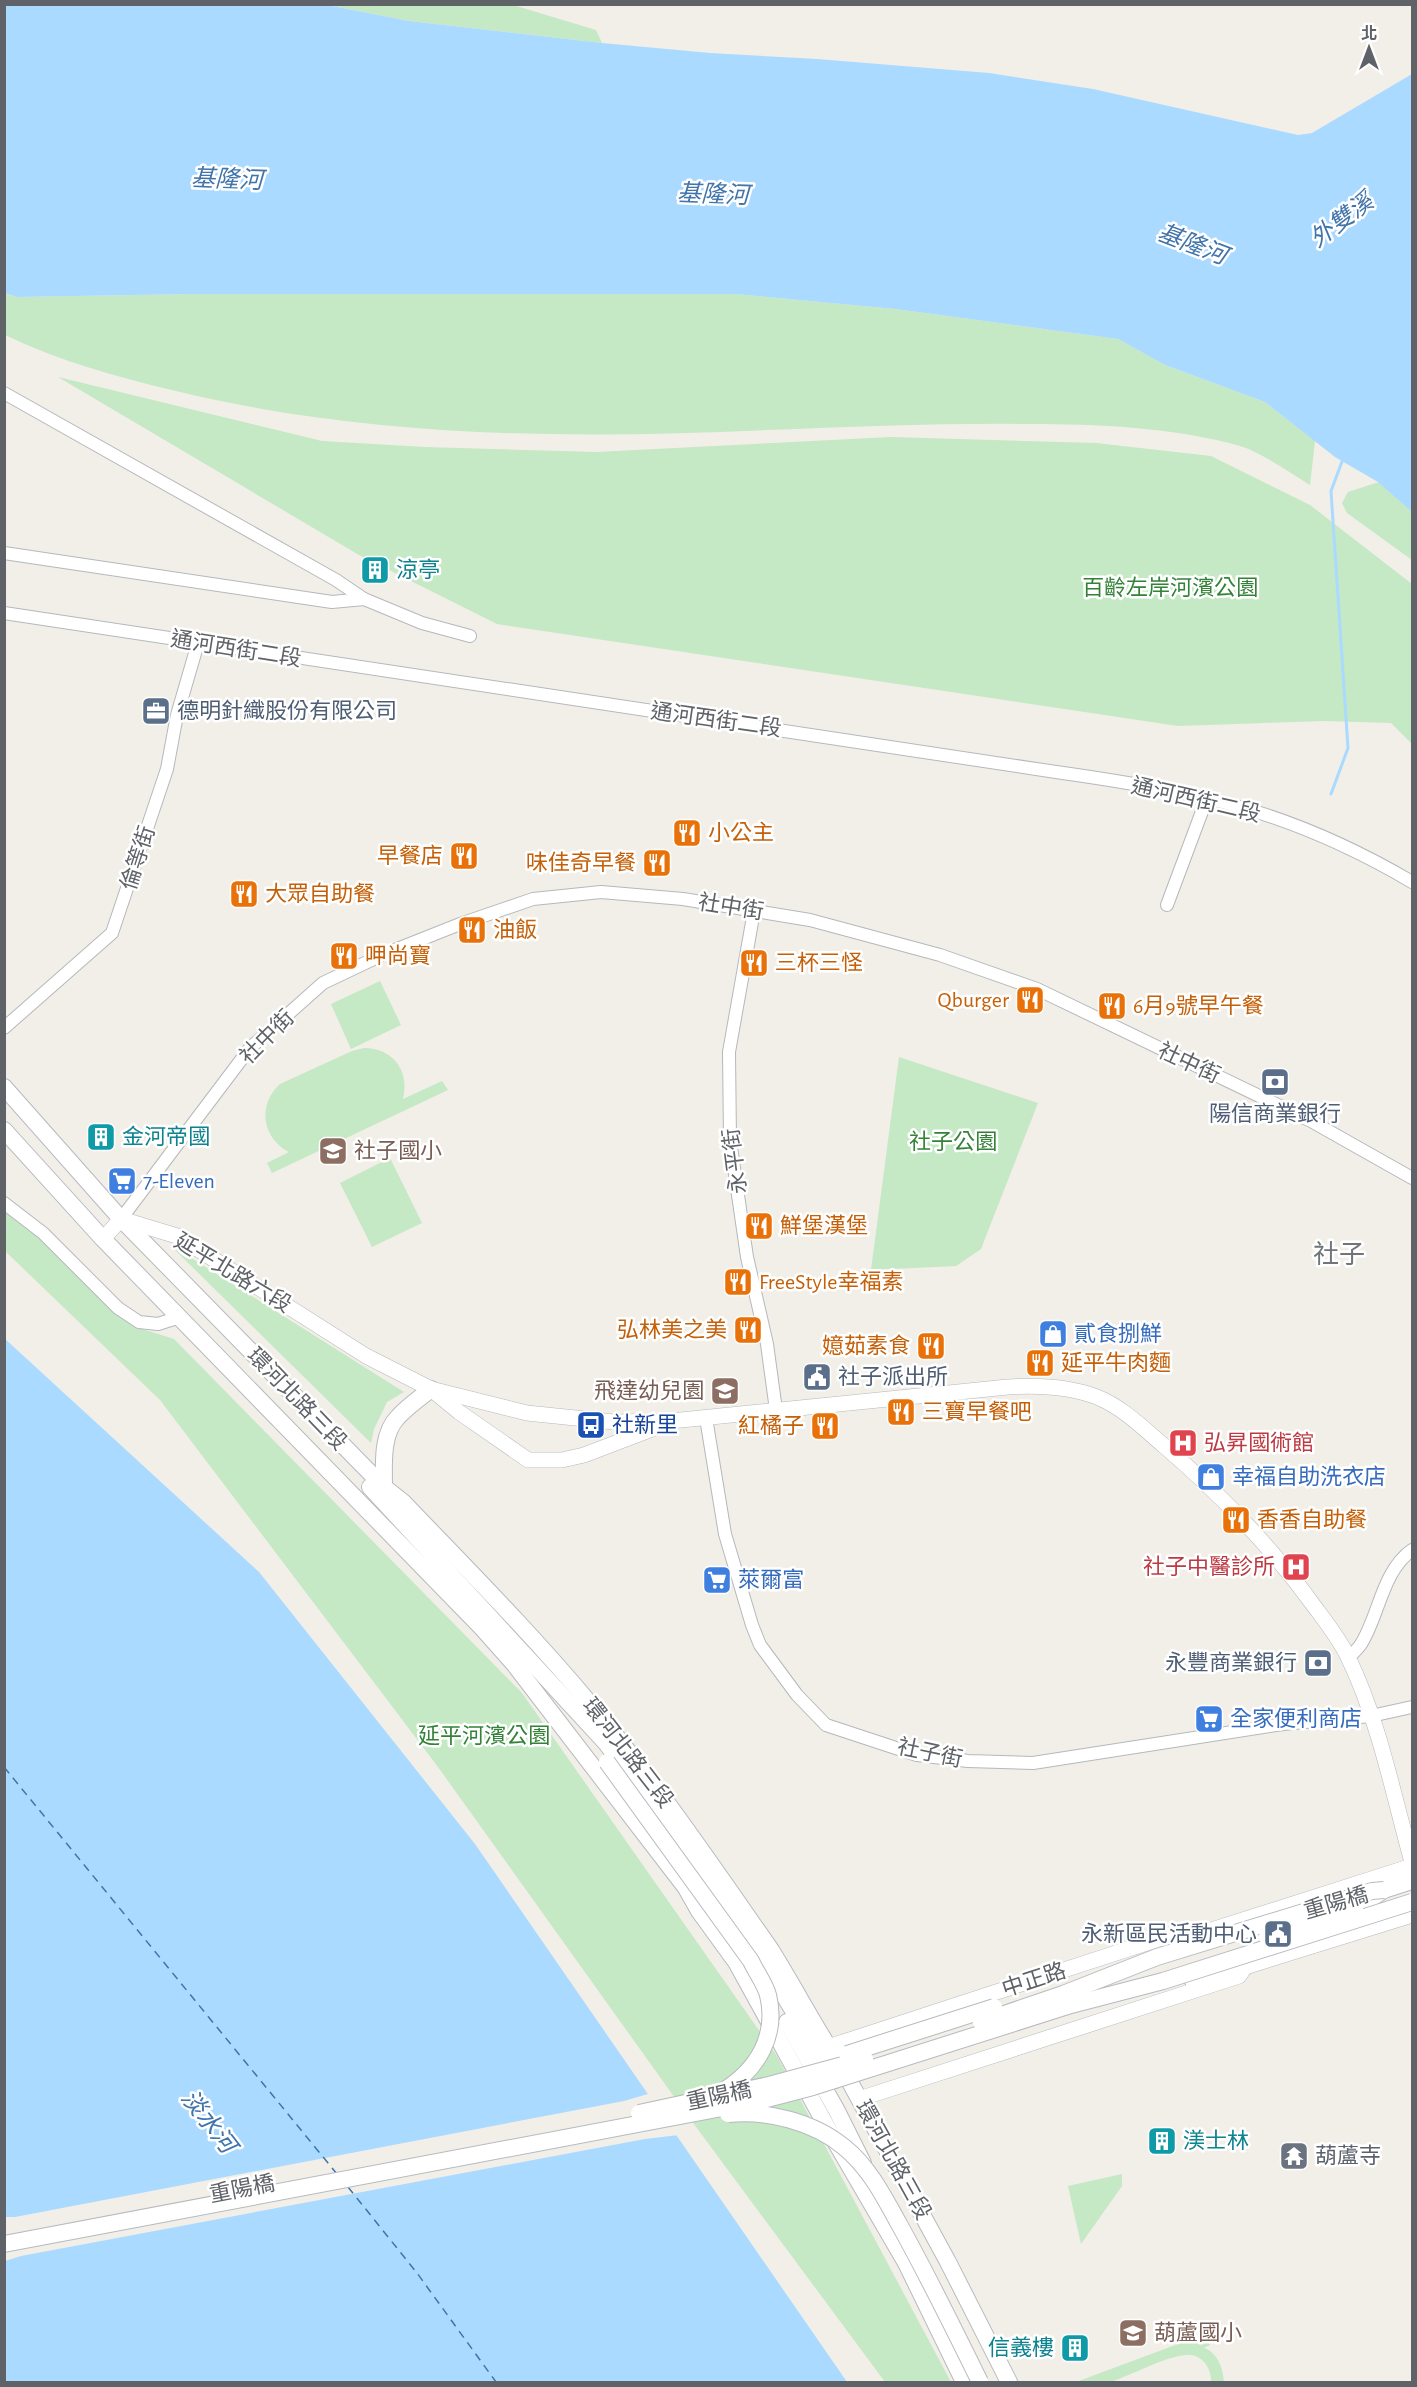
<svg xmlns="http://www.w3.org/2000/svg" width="1417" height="2387" font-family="'Alegreya Sans','Noto Sans TC',sans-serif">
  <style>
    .green { fill: #c5e8c5 }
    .water { fill: #aadaff }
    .pier { fill: #f1efe8 }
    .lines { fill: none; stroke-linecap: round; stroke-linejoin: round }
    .stream { stroke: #aadaff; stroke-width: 3 }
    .ferry { stroke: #4174aa; stroke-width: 1.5; stroke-dasharray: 8 6; stroke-linecap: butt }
    .minor-casing { stroke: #b5b8bc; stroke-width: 14 }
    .tertiary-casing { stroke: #b5b8bc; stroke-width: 16 }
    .secondary-casing { stroke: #b6babf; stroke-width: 18 }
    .minor { stroke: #fff; stroke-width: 12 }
    .tertiary { stroke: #fff; stroke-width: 15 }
    .secondary { stroke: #fff; stroke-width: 16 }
    .secondary-bridge-casing { stroke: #b6babf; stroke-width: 18; stroke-linecap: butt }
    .secondary-bridge { stroke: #fff; stroke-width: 16 }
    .labels { text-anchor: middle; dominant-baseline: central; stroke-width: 5; stroke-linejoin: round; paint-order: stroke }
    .culture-label { font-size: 22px; fill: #0d838f; stroke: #fff; text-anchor: start }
    .park-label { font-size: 22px; fill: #348238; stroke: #fff }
    .street-label { font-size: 22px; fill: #5f6368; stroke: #fff }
    .service-label { font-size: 22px; fill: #4e5e75; stroke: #fff; text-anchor: start }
    .food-label { font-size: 22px; fill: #c56008; stroke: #fff; text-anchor: start }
    .education-label { font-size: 22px; fill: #785e54; stroke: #fff; text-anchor: start }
    .shop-label { font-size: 22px; fill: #366cbe; stroke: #fff; text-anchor: start }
    .transit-label { font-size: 22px; fill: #164399; stroke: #fff; text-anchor: start }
    .health-label { font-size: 22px; fill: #be3a42; stroke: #fff; text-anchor: start }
    .worship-label { font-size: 22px; fill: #5b616d; stroke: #fff; text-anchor: start }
    .water-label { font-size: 24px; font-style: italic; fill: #4174aa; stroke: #fff }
    .quarter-label { font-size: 26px; fill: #70757a; stroke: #fff }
  </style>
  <rect width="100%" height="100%" fill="#f1efe8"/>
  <!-- green -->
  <g class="green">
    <polygon points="327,5 513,5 596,30 602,43 409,21"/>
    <path d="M4,293L17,297L191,294H736L895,309L1118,339L1165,365L1265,402L1315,441L1310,485C1290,473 1261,452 1240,446C1172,427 1098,424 1028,424C941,423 854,427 767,430C569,439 369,438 176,391C117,377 59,361 5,335Z"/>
    <polygon points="58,377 322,441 425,447 596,452 891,437 1096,443 1211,456 1310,505 1412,584 1412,744 1391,723 1324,721 1178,726 497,624 359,555"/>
    <polygon points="1379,482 1412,512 1412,560 1347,513 1342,503 1348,492"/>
    <polygon points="380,981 401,1025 351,1049 331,1004"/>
    <path d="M364,1048C393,1048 410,1071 403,1099L442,1081L448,1090L272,1173L267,1163L289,1152C262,1138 257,1105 280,1084L352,1051Z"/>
    <polygon points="899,1057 1038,1103 981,1249 956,1266 871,1270"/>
    <polygon points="390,1158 422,1223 372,1247 340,1183"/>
    <polygon points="4,1201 15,1207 139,1328 174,1339 522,1693 777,2056 951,2382 885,2382 685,2112 438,1767 160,1400 5,1251"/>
    <polygon points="177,1249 404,1392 387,1402 374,1429 371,1443 175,1250"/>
    <polygon points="1122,2174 1122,2186 1081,2244 1068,2186"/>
    <path d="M1205,2334L1210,2345L1204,2348C1218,2353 1223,2368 1224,2382H1211C1212,2368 1201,2353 1186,2355C1163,2357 1133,2375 1110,2382C1100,2384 1087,2383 1076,2382Z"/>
  </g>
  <!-- water -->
  <g class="water">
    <polygon points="4,5 327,5 409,21 602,43 710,53 817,59 989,73 1093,89 1298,135 1312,133 1412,74 1412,512 1378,482 1335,457 1265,402 1165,365 1118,339 895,309 736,294 191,294 17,297 5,293"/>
    <polygon points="4,1338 259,1572 475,1844 847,2382 5,2382"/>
  </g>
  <!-- pier -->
  <polygon class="pier" points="651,2093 679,2135 645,2139 21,2256 5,2261 5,2217 15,2217 624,2101"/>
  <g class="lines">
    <!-- stream -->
    <polyline class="stream" points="1331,794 1348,748 1331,491 1343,459"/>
    <!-- ferry -->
    <g class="ferry">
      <polyline points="4,1767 337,2174"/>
      <polyline points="348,2187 417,2273 496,2382"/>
    </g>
    <!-- minor casing -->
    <g class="minor-casing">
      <g id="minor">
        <polyline points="4,393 336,580 364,599"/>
        <polyline points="4,553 332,602 364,599 422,623 470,636"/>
        <path d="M4,613L1056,772C1106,779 1156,787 1205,798C1277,814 1349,845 1412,882"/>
        <polyline points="1167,905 1207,798"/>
        <polyline points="754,911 729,1052 730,1140 747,1257 767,1344 776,1410"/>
        <polyline points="4,1028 112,933 167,769 177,715 198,643"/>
        <polyline points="4,1203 43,1233 118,1308 139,1322 158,1324 180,1317"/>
        <polyline points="121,1219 250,1048 323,983 382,955 460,924 533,899 601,892 683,899 810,920 940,955 1037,989 1311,1121 1412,1178"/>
        <polyline points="706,1418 725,1534 752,1625 760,1645 797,1695 826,1725 917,1755 968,1761 1033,1763 1283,1724 1371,1716 1412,1707"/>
        <path d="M1348,1658C1352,1654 1358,1649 1361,1644C1379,1616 1382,1571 1412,1550"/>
      </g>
    </g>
    <!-- tertiary casing -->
    <g class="tertiary-casing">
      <g id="tertiary">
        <polyline points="103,1239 121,1219 177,1236 366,1356 431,1389 459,1412 528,1460 562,1460 584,1455 660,1426"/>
        <path d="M431,1389L527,1413L614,1422L671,1421L1008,1387C1038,1385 1068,1386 1097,1397C1122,1407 1142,1427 1163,1445C1219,1493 1271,1546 1314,1606C1326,1622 1338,1637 1347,1655C1379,1720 1393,1794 1412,1862"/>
        <polyline points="828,2047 1162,1938 1177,1941 1412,1866"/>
        <polyline points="859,2099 1239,1976 1245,1967 1412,1915"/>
      </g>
    </g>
    <!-- secondary casing -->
    <g class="secondary-casing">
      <g id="secondary">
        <path d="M4,1087L121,1219L384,1487L403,1502C467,1569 532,1634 591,1705C656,1783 713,1867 771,1950C796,1990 818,2033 845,2073L948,2262L1009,2382"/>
        <polyline points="4,1130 103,1239 482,1628 514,1664 686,1888 699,1911 736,1962 832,2136 906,2263 964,2382"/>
        <polyline points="370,1487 606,1743 747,1934 835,2080"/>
        <path d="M384,1487C384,1465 381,1434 398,1417C407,1407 420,1398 431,1389"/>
        <polyline points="1355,1909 1384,1890 1412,1881"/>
        <polyline points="1193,1981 1235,1968 1245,1967"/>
        <polyline points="787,2022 837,2111 863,2163"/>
      </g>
    </g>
    <!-- minor -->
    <use href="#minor" class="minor"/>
    <!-- tertiary -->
    <use href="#tertiary" class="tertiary"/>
    <!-- secondary -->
    <use href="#secondary" class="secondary"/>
    <!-- secondary-bridge casing -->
    <g class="secondary-bridge-casing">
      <g id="secondary-bridge">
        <path d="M607,1762L751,1961C756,1972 765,1984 768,1995C778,2036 757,2070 723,2091"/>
        <polyline points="1267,1937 1355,1909"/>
        <polyline points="981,2022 1063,1994 1157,1957 1372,1891 1384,1890"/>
        <polyline points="847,2054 994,2007"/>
        <polyline points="639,2113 769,2085 865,2059"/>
        <path d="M728,2114C767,2110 814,2122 844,2147C869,2167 884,2197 899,2224C928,2276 954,2329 980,2382"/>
        <polyline points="4,2244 759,2101 813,2087 1071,2005 1163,1981 1412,1902"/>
      </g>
    </g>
    <!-- secondary-bridge -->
    <use href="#secondary-bridge" class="secondary-bridge"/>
  </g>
  <!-- icons -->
  <defs>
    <g id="building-square" transform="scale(1.5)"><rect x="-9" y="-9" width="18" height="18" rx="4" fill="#0f9aa8" stroke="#fff"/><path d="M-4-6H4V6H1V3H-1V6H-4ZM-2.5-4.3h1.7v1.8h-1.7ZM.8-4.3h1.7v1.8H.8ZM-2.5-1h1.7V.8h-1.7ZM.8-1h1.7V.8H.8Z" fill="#fff"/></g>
    <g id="office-square" transform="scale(1.5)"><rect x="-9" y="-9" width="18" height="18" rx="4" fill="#5c6f8a" stroke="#fff"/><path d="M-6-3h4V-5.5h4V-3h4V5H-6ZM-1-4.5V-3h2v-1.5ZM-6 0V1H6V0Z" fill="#fff"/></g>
    <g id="restaurant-square" transform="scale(1.5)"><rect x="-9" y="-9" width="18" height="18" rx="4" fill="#e8710a" stroke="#fff"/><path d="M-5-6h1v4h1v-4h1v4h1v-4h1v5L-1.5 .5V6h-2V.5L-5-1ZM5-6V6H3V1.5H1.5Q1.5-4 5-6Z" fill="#fff"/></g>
    <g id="bank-square" transform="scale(1.5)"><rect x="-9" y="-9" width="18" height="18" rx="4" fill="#5c6f8a" stroke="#fff"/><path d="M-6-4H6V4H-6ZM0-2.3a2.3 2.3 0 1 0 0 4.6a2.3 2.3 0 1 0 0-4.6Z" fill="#fff"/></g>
    <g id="school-square" transform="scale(1.5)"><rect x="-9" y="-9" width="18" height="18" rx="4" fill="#8d6e63" stroke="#fff"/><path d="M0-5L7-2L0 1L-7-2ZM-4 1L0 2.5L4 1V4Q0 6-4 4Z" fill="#fff"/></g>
    <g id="supermarket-square" transform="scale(1.5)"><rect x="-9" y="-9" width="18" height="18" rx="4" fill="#3f7fe0" stroke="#fff"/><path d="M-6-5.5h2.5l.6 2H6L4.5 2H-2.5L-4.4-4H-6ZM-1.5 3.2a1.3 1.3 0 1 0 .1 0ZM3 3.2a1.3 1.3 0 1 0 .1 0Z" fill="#fff"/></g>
    <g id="shop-square" transform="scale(1.5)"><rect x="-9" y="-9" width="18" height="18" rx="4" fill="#3f7fe0" stroke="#fff"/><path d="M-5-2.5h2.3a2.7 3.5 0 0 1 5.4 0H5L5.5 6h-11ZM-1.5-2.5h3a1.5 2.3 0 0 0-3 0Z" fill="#fff"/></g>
    <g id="civic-square" transform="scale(1.5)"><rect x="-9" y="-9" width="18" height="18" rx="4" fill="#5c6f8a" stroke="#fff"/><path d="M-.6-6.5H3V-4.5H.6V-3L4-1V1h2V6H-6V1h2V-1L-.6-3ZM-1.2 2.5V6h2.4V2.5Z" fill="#fff"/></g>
    <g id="bus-square" transform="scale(1.5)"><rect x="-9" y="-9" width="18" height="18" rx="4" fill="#1a4fb4" stroke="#fff"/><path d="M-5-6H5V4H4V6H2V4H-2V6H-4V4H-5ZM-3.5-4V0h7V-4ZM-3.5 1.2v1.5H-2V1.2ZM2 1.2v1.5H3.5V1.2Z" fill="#fff"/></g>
    <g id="hospital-square" transform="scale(1.5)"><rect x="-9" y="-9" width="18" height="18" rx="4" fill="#e0444e" stroke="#fff"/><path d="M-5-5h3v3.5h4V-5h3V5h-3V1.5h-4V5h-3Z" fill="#fff"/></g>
    <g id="temple-square" transform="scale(1.5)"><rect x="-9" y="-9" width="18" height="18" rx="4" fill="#6b7280" stroke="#fff"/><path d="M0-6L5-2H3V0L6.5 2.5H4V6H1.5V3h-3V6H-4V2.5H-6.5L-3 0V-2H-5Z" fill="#fff"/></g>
  </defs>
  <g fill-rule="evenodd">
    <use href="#building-square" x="375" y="570"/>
    <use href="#office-square" x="156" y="711"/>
    <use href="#restaurant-square" x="687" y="833"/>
    <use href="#restaurant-square" x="464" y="856"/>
    <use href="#restaurant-square" x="657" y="863"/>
    <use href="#restaurant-square" x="244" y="894"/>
    <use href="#restaurant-square" x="472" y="930"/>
    <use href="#restaurant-square" x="344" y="956"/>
    <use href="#restaurant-square" x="754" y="963"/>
    <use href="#restaurant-square" x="1030" y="1000"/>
    <use href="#restaurant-square" x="1112" y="1006"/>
    <use href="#bank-square" x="1275" y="1082"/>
    <use href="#building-square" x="101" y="1137"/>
    <use href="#school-square" x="333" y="1151"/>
    <use href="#supermarket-square" x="122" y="1181"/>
    <use href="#restaurant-square" x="759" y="1226"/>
    <use href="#restaurant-square" x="738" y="1282"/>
    <use href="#restaurant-square" x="748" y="1330"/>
    <use href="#shop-square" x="1053" y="1334"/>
    <use href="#restaurant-square" x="931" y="1346"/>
    <use href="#restaurant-square" x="1040" y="1363"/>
    <use href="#civic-square" x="817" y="1377"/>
    <use href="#school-square" x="725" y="1391"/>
    <use href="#restaurant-square" x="901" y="1412"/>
    <use href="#bus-square" x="591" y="1425"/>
    <use href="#restaurant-square" x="825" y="1426"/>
    <use href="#hospital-square" x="1183" y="1443"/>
    <use href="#shop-square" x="1211" y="1477"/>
    <use href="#restaurant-square" x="1236" y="1520"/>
    <use href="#hospital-square" x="1296" y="1567"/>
    <use href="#supermarket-square" x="717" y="1580"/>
    <use href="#bank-square" x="1318" y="1663"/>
    <use href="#supermarket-square" x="1209" y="1719"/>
    <use href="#civic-square" x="1278" y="1934"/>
    <use href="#building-square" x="1162" y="2141"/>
    <use href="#temple-square" x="1294" y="2156"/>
    <use href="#school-square" x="1133" y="2333"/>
    <use href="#building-square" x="1075" y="2348"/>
  </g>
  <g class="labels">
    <!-- culture labels -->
    <g class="culture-label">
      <text x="396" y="570">涼亭</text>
      <text x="122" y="1137">金河帝國</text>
      <text x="1183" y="2141">渼士林</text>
      <text x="1054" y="2348" text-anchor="end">信義樓</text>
    </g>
    <!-- park labels -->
    <g class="park-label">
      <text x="1170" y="588">百齡左岸河濱公園</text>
      <text x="953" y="1142">社子公園</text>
      <text x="484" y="1736">延平河濱公園</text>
    </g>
    <!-- street labels -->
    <g class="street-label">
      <text transform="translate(236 649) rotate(9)">通河西街二段</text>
      <text transform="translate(716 720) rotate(8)">通河西街二段</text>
      <text transform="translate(1196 800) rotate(13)">通河西街二段</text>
      <text transform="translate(138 858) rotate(-72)">倫等街</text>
      <text transform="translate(731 907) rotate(9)">社中街</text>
      <text transform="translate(267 1037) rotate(-45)">社中街</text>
      <text transform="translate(1189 1063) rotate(25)">社中街</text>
      <text transform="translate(735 1161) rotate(-97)">永平街</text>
      <text transform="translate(233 1273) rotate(31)">延平北路六段</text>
      <text transform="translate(297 1399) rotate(46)">環河北路三段</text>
      <text transform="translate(628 1753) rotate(52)">環河北路三段</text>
      <text transform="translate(930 1753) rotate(12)">社子街</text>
      <text transform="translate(1336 1903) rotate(-16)">重陽橋</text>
      <text transform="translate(1034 1980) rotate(-18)">中正路</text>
      <text transform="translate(719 2096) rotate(-12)">重陽橋</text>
      <text transform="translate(893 2160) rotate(61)">環河北路三段</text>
      <text transform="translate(242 2189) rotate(-11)">重陽橋</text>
    </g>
    <!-- service labels -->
    <g class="service-label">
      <text x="177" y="711">德明針織股份有限公司</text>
      <text x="1275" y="1114" text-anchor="middle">陽信商業銀行</text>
      <text x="838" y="1377">社子派出所</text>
      <text x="1297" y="1663" text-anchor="end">永豐商業銀行</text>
      <text x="1257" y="1934" text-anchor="end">永新區民活動中心</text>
    </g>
    <!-- food labels -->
    <g class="food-label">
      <text x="708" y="833">小公主</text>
      <text x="443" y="856" text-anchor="end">早餐店</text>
      <text x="636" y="863" text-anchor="end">味佳奇早餐</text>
      <text x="265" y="894">大眾自助餐</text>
      <text x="493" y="930">油飯</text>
      <text x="365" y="956">呷尚寶</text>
      <text x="775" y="963">三杯三怪</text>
      <text x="1009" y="1000" text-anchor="end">Qburger</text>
      <text x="1133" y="1006">6月9號早午餐</text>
      <text x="780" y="1226">鮮堡漢堡</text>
      <text x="759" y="1282">FreeStyle幸福素</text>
      <text x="727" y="1330" text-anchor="end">弘林美之美</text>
      <text x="910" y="1346" text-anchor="end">嬑茹素食</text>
      <text x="1061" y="1363">延平牛肉麵</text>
      <text x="922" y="1412">三寶早餐吧</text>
      <text x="804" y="1426" text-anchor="end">紅橘子</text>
      <text x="1257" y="1520">香香自助餐</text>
    </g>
    <!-- education labels -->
    <g class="education-label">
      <text x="354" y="1151">社子國小</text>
      <text x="704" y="1391" text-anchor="end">飛達幼兒園</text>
      <text x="1154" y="2333">葫蘆國小</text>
    </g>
    <!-- shop labels -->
    <g class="shop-label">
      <text x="143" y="1181">7-Eleven</text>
      <text x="1074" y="1334">貳食捌鮮</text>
      <text x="1232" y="1477">幸福自助洗衣店</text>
      <text x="738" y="1580">萊爾富</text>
      <text x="1230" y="1719">全家便利商店</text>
    </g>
    <!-- transit labels -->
    <g class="transit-label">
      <text x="612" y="1425">社新里</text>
    </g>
    <!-- health labels -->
    <g class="health-label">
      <text x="1204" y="1443">弘昇國術館</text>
      <text x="1275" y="1567" text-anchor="end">社子中醫診所</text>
    </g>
    <!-- worship labels -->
    <g class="worship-label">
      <text x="1315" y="2156">葫蘆寺</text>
    </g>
    <!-- water labels -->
    <g class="water-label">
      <text transform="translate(227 180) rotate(2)">基隆河</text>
      <text transform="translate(713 195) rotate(2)">基隆河</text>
      <text transform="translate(1342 221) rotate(-37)">外雙溪</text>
      <text transform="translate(1192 245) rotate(21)">基隆河</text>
      <text transform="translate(208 2122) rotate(52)">淡水河</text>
    </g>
    <!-- quarter labels -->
    <g class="quarter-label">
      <text x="1339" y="1255">社子</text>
    </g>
  </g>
  <!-- border -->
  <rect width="1417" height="2387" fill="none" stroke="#5f6368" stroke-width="12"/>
  <!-- north arrow -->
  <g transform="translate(1369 48)" stroke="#ffffff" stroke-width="4.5" paint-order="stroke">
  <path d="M0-4.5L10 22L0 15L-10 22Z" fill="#5f6368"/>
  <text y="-9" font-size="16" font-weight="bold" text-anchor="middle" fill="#5f6368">北</text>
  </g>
</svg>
